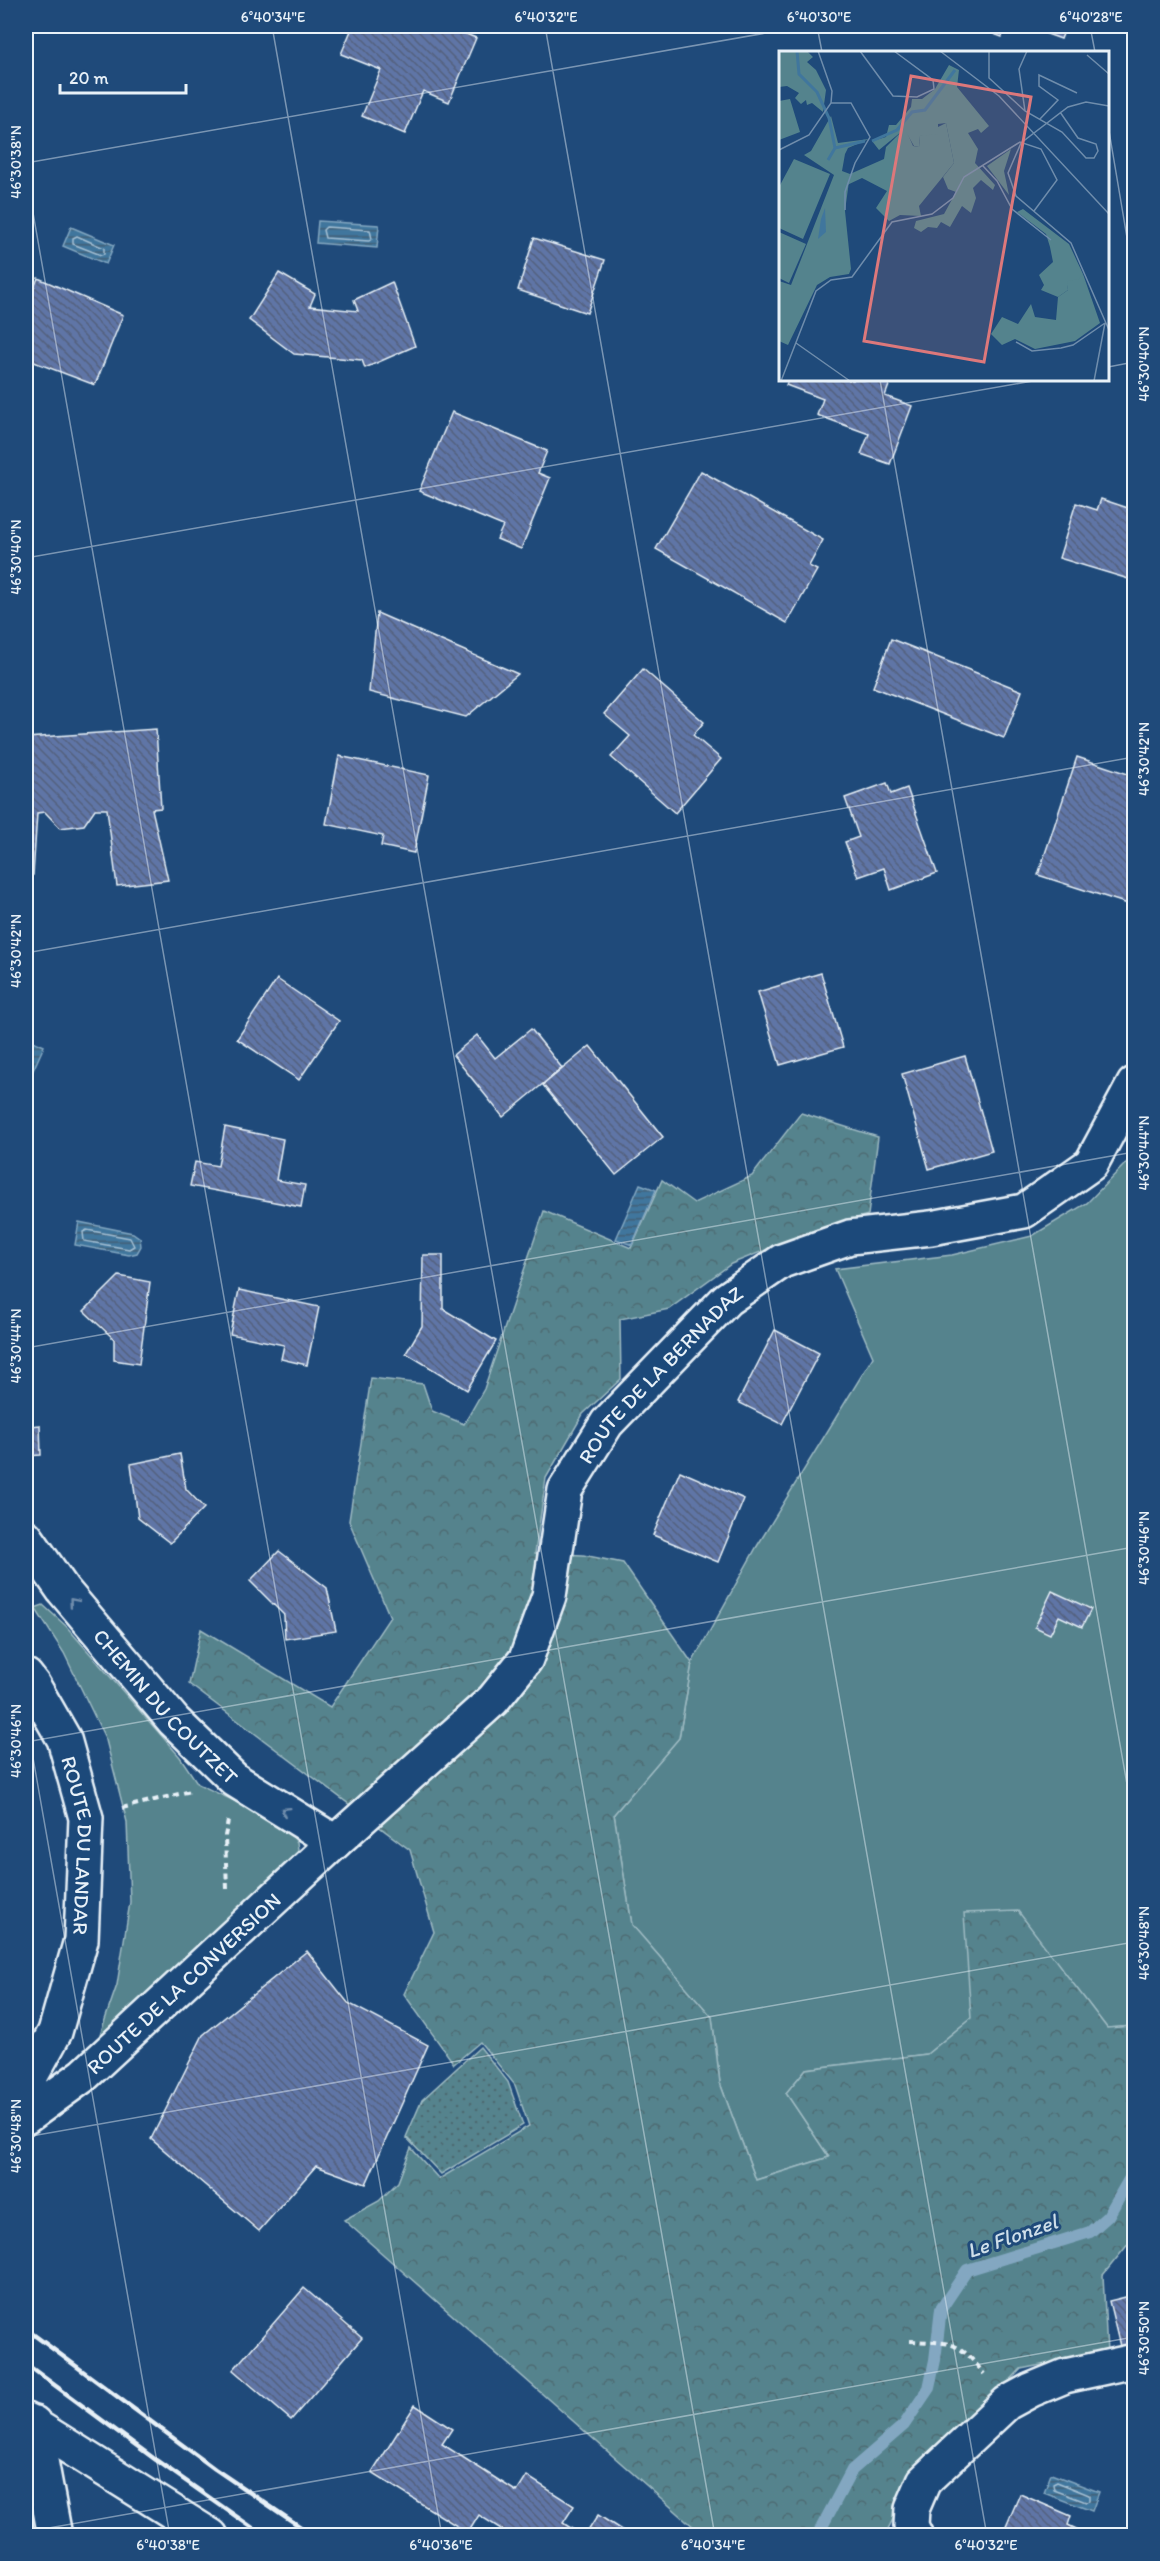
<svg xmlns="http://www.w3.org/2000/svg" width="1160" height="2561" font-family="Itim,sans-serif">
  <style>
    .grass { fill: #54838d; stroke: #9ebac2; stroke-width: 1.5 }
    .forest { fill: url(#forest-crowns); stroke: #9ebac2; stroke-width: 1.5 }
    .park { fill: url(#park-dots); stroke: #9ebac2; stroke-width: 1.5 }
    .water { fill: url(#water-rules); stroke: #83a7c1; stroke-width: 1.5 }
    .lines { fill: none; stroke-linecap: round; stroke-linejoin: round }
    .shore { stroke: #a5c0d4; stroke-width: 1.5 }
    .stream { stroke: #83a7c1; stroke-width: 12 }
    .building { fill: url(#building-back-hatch); stroke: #e8f1f8; stroke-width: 1.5 }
    .minor-casing { stroke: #e8f1f8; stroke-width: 38 }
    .major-casing { stroke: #e8f1f8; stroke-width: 38 }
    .path { stroke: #e8f1f8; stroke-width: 4; stroke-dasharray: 6 4.5; stroke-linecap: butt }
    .minor { stroke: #1f4a7a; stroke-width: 33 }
    .major { stroke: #1f4a7a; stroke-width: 33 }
    .rail { stroke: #e8f1f8; stroke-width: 4.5 }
    .oneway { stroke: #6f8dac }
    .ticks { fill: none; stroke: #e8f1f8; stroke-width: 1.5; stroke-opacity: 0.45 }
    .labels { text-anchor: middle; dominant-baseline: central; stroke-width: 6; stroke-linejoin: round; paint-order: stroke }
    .street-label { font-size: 21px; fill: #e8f1f8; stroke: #1f4a7a }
    .water-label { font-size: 22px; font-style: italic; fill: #cfdfea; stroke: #1f4a7a }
    .inset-river { fill: none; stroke: #40769d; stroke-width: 3 }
    .inset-road { fill: none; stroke: #6f8dac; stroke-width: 1.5 }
    .view { fill: #dd787b; fill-opacity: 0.15; stroke: #dd787b; stroke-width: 3 }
    .inset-edge { fill: none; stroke: #e8f1f8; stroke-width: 3 }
    .neatline { fill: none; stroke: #e8f1f8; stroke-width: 2 }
    .ticks-label { font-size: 15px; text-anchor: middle; fill: #e8f1f8 }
  </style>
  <defs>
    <pattern id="forest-crowns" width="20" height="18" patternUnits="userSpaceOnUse" patternTransform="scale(1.5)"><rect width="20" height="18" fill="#54838d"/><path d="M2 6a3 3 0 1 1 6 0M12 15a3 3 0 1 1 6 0" fill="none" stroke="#4e6b72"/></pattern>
    <pattern id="park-dots" width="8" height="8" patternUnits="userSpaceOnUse" patternTransform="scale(1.5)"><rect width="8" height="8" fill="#54838d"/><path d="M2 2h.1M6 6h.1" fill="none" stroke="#4e6b72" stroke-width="1.8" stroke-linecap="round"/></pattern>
    <pattern id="water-rules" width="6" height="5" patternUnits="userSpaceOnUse" patternTransform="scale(1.5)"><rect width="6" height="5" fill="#40769d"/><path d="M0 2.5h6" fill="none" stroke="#435f74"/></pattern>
    <pattern id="building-back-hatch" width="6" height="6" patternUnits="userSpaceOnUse" patternTransform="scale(1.5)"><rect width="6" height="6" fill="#5f75a6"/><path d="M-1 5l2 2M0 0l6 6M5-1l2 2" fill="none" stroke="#54617d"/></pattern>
  </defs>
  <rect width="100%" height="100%" fill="#1f4a7a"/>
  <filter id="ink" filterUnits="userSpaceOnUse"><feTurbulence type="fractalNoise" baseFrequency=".0167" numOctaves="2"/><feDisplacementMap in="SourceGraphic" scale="12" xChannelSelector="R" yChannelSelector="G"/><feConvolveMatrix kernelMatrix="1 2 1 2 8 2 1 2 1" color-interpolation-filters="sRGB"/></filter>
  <g filter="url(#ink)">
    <!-- grass -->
    <g class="grass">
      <polygon points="1127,1162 1134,1168 1134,2026 1107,2028 1018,1912 971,2018 927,2054 806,2069 786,2093 829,2157 756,2180 720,2083 712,2017 632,1925 614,1814 679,1738 692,1663 756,1548 873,1357 835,1269 952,1255 1032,1236 1087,1203"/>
      <polygon points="43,1605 66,1626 180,1757 198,1784 281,1823 297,1842 299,1857 97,2043 117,1985 130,1902 127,1822 106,1740 64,1653 35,1608"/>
    </g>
    <!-- forest -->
    <polygon class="forest" points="801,1113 878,1137 868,1215 817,1229 731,1264 669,1309 620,1319 621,1379 583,1414 546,1478 535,1553 583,1555 623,1563 692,1663 679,1738 614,1814 632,1925 712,2017 720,2083 756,2180 829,2157 786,2093 806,2069 927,2054 971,2018 964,1913 1018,1911 1107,2028 1134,2026 1134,2237 1103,2275 1107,2352 1021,2369 911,2483 885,2535 703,2535 344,2220 379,2201 398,2182 411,2148 439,2179 529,2126 515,2085 480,2042 454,2064 404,1994 434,1932 410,1850 189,1684 201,1629 330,1707 390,1617 349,1521 371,1378 423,1384 432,1411 464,1424 484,1389 544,1211 631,1248 662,1180 694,1203 752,1176"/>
    <!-- park -->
    <polygon class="park" points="480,2047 508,2082 523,2125 441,2174 406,2137 422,2100"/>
    <!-- water -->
    <g class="water">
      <polygon points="318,221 379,225 377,248 316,243"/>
      <polygon points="71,227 114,245 106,264 63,246"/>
      <polygon points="26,1038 44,1046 26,1086"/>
      <polygon points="640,1184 656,1190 632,1245 616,1239"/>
      <polygon points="79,1222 133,1233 140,1238 141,1246 137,1253 129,1255 75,1245"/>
      <polygon points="1051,2474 1099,2492 1092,2511 1044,2493"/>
    </g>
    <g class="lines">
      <!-- shore -->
      <g class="shore">
        <polygon points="326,227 370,230 372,239 369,241 325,238 323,230"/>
        <polygon points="77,236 104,248 104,254 101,255 73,244 73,238"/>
        <polygon points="87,1230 130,1238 134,1246 129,1249 84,1241 83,1232"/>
        <polygon points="1057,2482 1089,2495 1089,2501 1086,2502 1054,2490 1053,2484"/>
      </g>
      <!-- stream -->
      <polyline class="stream" points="817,2536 852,2470 904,2425 929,2388 935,2360 941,2309 967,2270 1090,2232 1108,2216 1134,2171"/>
    </g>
    <!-- building -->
    <g class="building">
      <polygon points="353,26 446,26 476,38 449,102 423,91 405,134 362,116 381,70 341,54"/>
      <polygon points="973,26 1006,26 1002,37"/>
      <polygon points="1025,26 1066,26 1061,39"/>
      <polygon points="534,238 605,260 587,313 518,290"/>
      <polygon points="279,273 315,294 310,306 358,311 354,300 392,282 415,346 365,368 362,360 294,354 249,320"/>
      <polygon points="38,278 123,315 95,385 26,359 26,307"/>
      <polygon points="788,380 891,380 885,396 912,406 890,464 861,454 869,434 817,415 823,399 786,385"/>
      <polygon points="452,412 547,451 538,473 550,478 521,549 497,539 503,526 419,491"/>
      <polygon points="701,471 823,540 809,566 817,570 787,623 656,549"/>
      <polygon points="1101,499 1134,510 1134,571 1132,580 1059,558 1076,503 1097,510"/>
      <polygon points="377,613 518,674 466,717 369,692"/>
      <polygon points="891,639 1022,691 1004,738 873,687"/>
      <polygon points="643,669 704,722 693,735 721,759 675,813 611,757 630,736 604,714"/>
      <polygon points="156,729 161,808 152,809 168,880 117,886 107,809 95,809 84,825 60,828 45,812 37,813 33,875 26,875 26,738"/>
      <polygon points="339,756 429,775 414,853 381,846 383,836 326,824"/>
      <polygon points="1077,757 1134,776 1134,883 1128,904 1038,875"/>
      <polygon points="887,783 891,794 907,788 937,873 891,890 884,868 858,877 845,842 859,837 845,798"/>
      <polygon points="821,973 843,1047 780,1065 758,992"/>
      <polygon points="277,979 339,1021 299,1080 237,1039"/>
      <polygon points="531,1029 562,1068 503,1117 453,1055 477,1035 495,1058"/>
      <polygon points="590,1046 663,1137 616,1175 543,1085"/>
      <polygon points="965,1056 992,1151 929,1169 902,1074"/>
      <polygon points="225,1127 283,1139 276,1180 305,1185 301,1207 190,1186 195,1162 218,1166"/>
      <polygon points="423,1255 443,1255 443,1309 496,1341 467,1390 406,1353 422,1326"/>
      <polygon points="119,1276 150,1282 139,1364 114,1360 114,1339 84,1311"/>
      <polygon points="239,1290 319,1307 307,1365 281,1359 284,1345 230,1334"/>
      <polygon points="775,1330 819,1353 782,1424 738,1402"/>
      <polygon points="26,1367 28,1367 30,1426 40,1425 41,1455 26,1456"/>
      <polygon points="180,1454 186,1489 204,1508 170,1543 138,1518 131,1464"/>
      <polygon points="680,1471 744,1499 718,1562 653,1535"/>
      <polygon points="279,1551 327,1588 336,1631 285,1639 284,1615 250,1581"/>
      <polygon points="1052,1591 1091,1609 1082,1627 1059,1616 1050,1634 1035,1627"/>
      <polygon points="307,1951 348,2003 428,2045 366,2184 316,2166 259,2231 151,2139 203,2035"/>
      <polygon points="304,2288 362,2338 291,2420 233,2370"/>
      <polygon points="1134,2295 1134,2343 1120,2346 1109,2301"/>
      <polygon points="415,2405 452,2429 442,2444 517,2492 527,2476 574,2506 563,2523 583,2536 512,2536 479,2515 468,2533 372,2473"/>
      <polygon points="1020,2494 1071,2516 1068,2525 1091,2536 1002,2536"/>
      <polygon points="598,2515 631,2536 585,2536"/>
    </g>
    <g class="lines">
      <!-- minor casing -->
      <g class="minor-casing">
        <g id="minor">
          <path id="s1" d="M26,1537L63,1590L174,1721L235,1780L335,1842"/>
          <path id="s2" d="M26,2117L84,2075L335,1842L493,1700L526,1659L549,1596L565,1490L607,1423L727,1299L782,1261L850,1237L931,1228L1024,1211L1091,1164L1134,1084"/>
          <polyline points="26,2420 211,2536"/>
          <polyline points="34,2423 55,2536"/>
          <polyline points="916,2536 911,2526 912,2509 924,2481 1007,2403 1031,2390 1065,2376 1134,2361"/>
        </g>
      </g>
      <!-- major casing -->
      <g class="major-casing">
        <g id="major">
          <path id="s3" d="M26,1676L33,1685L64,1739L86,1818L81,1940L55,2032L26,2085"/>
        </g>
      </g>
      <!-- path -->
      <g class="path">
        <polyline points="122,1808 191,1791"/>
        <polyline points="227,1889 225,1836 228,1821"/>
        <path d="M910,2341C952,2343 957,2339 984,2374"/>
      </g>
      <!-- minor -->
      <use href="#minor" class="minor"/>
      <!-- major -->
      <use href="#major" class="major"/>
      <!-- rail -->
      <g class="rail">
        <polyline points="26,2329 215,2469 314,2536"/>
        <polyline points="26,2364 156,2460 264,2536"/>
      </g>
    </g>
    <!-- one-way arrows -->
    <defs><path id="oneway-chevron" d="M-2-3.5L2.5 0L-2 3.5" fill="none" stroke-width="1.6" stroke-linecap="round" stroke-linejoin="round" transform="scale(1.5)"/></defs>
    <g class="oneway">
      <use href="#oneway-chevron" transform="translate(73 1602) rotate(-130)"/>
      <use href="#oneway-chevron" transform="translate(285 1811) rotate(-148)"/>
    </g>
  </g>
  <!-- ticks -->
  <path class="ticks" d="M272,26L715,2536M545,26L987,2536M817,26L822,52M1090,26L1095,52M1108,125L1134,279M26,163L806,26M26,173L442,2536M1108,367L1134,362M880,380L1134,1824M26,558L1038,380M26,953L1134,757M26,1348L1134,1152M26,1718L170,2536M26,1742L1134,1547M26,2137L1134,1942M26,2532L1134,2337"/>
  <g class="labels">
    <!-- street labels -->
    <g class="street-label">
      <text stroke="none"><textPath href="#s2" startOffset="1004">ROUTE DE LA BERNADAZ</textPath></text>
      <text stroke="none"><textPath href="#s1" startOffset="220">CHEMIN DU COUTZET</textPath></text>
      <text stroke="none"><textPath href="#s3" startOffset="182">ROUTE DU LANDAR</textPath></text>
      <text stroke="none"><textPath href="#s2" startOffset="207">ROUTE DE LA CONVERSION</textPath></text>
    </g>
    <!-- water labels -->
    <g class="water-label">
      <text transform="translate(1012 2236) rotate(-19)">Le Flonzel</text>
    </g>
  </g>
  <!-- overview -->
  <g transform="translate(779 51)">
    <rect width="330" height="330" fill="#1f4a7a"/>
    <path d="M167,72L175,112L140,155L142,165L121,164L110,170L97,157L108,140L83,127L66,135L71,123L105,108L107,96L122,81H128L134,95L140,96L141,85ZM232,98L225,120L230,144L208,115ZM15,108L51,123L24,188L0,177V136ZM0,181L27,193L10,232L0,227ZM304,223L321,272L296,290L256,298L236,288L223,294L212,283L223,266L239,273L252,253L256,266L277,269L279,246L289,239L287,229Z" fill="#54838d"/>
    <path d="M0,0H28L34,6L28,11L37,19L47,39L44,61L33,52L28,54L27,49L22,53L16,47L20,42L8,35L0,36ZM170,14L180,19L178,36L210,75L202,82L199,78L189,82L199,98L196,112L216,134L214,139L202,129L194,137L197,147L192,162L183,155L171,176L162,171L158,177L149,176L142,181L135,177L137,170L165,163L177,141L169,138L164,126L175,112L167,72L159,73V83L141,85L140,96L135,95L127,81H122L100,99L93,90L107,86L110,74H117L132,56L133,48H143L156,38ZM11,48L21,81L0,89V50ZM52,65L59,92L90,88L69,97L66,103L63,120L71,123L66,160L72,218L70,223L51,226L38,234L9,294L0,290V230L12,234L55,124L25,104L32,100ZM244,158L290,193L304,223L300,228L288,230L289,239L279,246L262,239L265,234L260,224L274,211L271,196L267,183L238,161Z" fill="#54838d"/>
    <path d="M46,157L47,181L39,188L42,168Z" fill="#40769d"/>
    <path class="inset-river" d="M18,0L20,23L38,41L50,67L56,97L49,109M93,90L118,79L133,61L146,59L176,19M56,97L86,90"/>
    <path class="inset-road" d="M81,0L114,45L138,46L155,38L154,29L115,0M161,0L220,45L330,163M210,0V27L246,60L283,81L307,107H315L319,100L317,93L299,87L281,61M308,4L330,23M52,52H72L91,86L76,112L66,141V159M330,55L307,51L289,56L242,92L229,122L237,145L292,192L330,279M246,60L240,18L248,0M261,68L279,49L260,35V24L298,42M0,99L30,84L52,52L53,40L39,0M204,115L218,130L233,158L272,189M237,291L253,300L282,297L294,294L326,272M17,292L71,330M2,330L37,240L52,229L73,226L113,171L153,163L174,147L185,126L241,91L262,98L278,129L255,160M315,330L326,272"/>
    <path class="view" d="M132,25L252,46L205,311L85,290Z"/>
    <rect width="330" height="330" class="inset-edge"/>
  </g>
  <!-- margin -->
  <rect width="1160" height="2561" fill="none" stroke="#1f4a7a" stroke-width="66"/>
  <!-- scale -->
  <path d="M60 84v9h126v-9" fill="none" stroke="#e8f1f8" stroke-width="3"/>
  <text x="69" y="84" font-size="18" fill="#e8f1f8" stroke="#1f4a7a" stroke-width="4.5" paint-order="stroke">20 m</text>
  <rect x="33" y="33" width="1094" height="2495" class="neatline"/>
  <g class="ticks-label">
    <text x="273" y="22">6°40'34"E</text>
    <text x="546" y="22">6°40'32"E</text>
    <text x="819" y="22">6°40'30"E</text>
    <text x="1091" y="22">6°40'28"E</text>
    <text transform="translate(16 162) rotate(-90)" y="5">46°30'38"N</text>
    <text transform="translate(1144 364) rotate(-90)" y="5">46°30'40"N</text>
    <text transform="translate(16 557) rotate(-90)" y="5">46°30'40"N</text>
    <text transform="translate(1144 759) rotate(-90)" y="5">46°30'42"N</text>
    <text transform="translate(16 951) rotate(-90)" y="5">46°30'42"N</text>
    <text transform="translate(1144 1153) rotate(-90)" y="5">46°30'44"N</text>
    <text transform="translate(16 1346) rotate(-90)" y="5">46°30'44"N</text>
    <text transform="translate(1144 1548) rotate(-90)" y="5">46°30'46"N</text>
    <text transform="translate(16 1741) rotate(-90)" y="5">46°30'46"N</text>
    <text transform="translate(1144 1943) rotate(-90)" y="5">46°30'48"N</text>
    <text transform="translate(16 2136) rotate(-90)" y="5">46°30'48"N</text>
    <text transform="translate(1144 2338) rotate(-90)" y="5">46°30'50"N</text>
    <text x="168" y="2550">6°40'38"E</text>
    <text x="441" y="2550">6°40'36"E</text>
    <text x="713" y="2550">6°40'34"E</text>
    <text x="986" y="2550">6°40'32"E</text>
  </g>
</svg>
